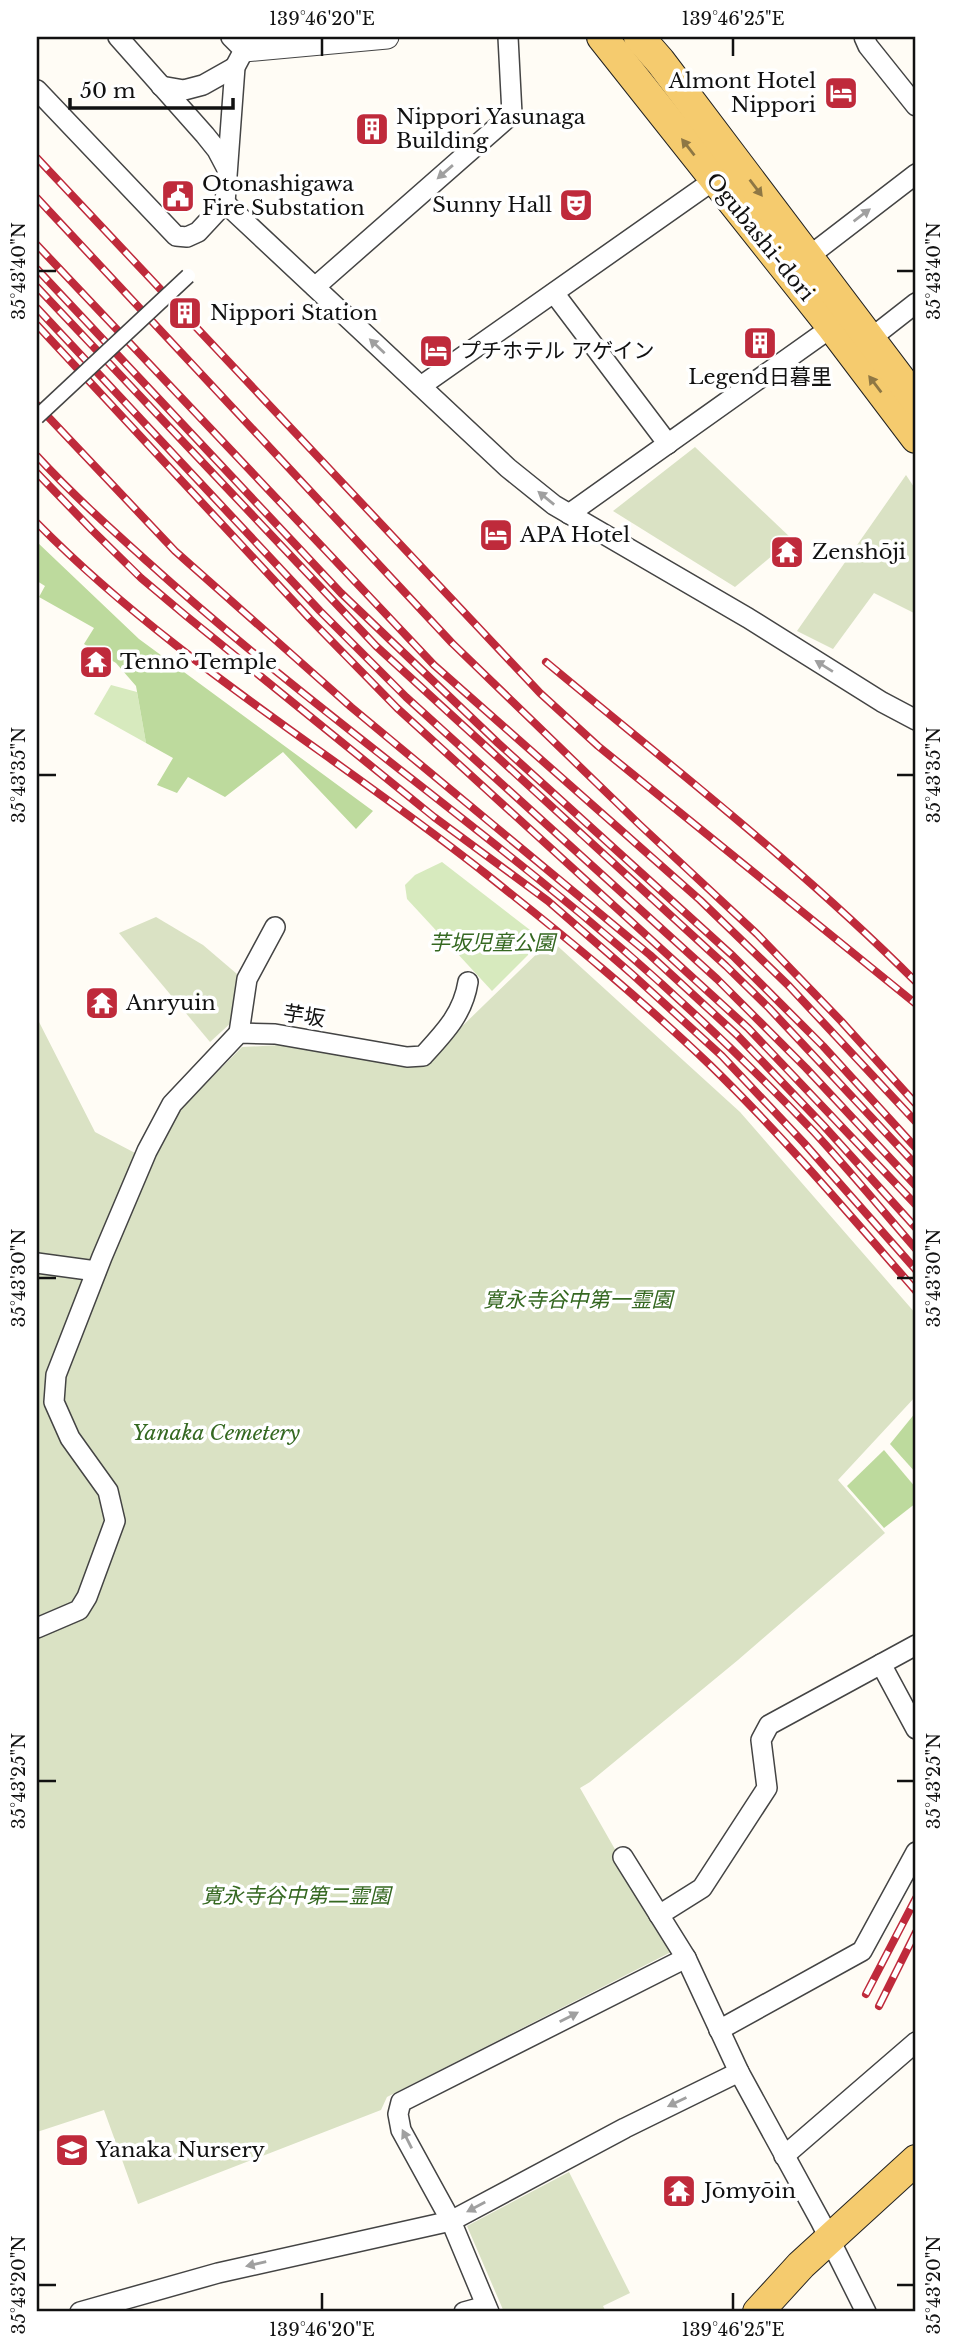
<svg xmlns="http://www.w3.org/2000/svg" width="953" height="2349" font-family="'Libre Baskerville','Noto Sans JP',serif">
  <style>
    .green { fill: #d7eabe }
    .forest { fill: #bdda9d }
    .cemetery { fill: #dae2c4 }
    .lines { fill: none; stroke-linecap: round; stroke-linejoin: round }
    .minor-casing { stroke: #444; stroke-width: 22 }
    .tertiary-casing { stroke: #444; stroke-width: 25 }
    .primary-casing { stroke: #222; stroke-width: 32 }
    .minor { stroke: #fff; stroke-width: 19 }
    .tertiary { stroke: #fff; stroke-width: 23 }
    .primary { stroke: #f5cb6e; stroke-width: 30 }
    .rail-casing { stroke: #bf2a3b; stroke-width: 8 }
    .rail { stroke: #fff; stroke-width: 5; stroke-dasharray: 16; stroke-linecap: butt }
    .pedestrian-bridge-casing { stroke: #444; stroke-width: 17; stroke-linecap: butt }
    .pedestrian-bridge { stroke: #fff; stroke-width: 14 }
    .oneway { fill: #8e7744 }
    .oneway2 { fill: #a0a0a0 }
    .ticks { fill: none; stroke: #111; stroke-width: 2.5 }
    .labels { text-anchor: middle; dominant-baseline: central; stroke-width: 7; stroke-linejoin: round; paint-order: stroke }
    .poi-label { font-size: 21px; fill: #111; stroke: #fff; text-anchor: start }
    .street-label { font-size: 21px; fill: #111; stroke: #fff }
    .park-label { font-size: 21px; font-style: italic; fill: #356821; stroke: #fff }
    .neatline { fill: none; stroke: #111; stroke-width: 2.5 }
    .ticks-label { font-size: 18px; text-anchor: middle; fill: #111 }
  </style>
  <rect width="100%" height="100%" fill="#fffcf5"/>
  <!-- green -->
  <g class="green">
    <polygon points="111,685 137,692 146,743 94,714"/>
    <polygon points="442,862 543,940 492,991 407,899 405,885 415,875"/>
  </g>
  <!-- forest -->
  <g class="forest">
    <polygon points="37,542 139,639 373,811 356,829 283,752 225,797 188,777 177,793 157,785 173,758 146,743 136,686 116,663 84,644 94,628 39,597 45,586 37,581"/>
    <polygon points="916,1412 916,1473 890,1444"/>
    <polygon points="884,1450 916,1488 916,1503 884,1528 847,1486"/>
  </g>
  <!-- cemetery -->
  <g class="cemetery">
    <polygon points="695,447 792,539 735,587 613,511"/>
    <polygon points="906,475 916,490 916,614 874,593 833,649 797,631"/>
    <polygon points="156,917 203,945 237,974 233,1021 210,1042 119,933"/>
    <polygon points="551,940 740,1112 916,1314 916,1396 838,1480 885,1533 738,1660 590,1782 580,1788 673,1951 387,2097 381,2110 138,2204 104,2110 37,2132 37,1018 95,1132 137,1154 157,1155 181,1109 242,1047 281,1045 420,1067"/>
    <polygon points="569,2172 630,2293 603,2306 606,2312 504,2312 467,2226"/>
  </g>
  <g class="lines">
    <!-- minor casing -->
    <g class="minor-casing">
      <g id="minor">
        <polyline points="118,37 205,135 217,150 227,169"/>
        <polyline points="864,37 868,46 916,106"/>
        <polyline points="161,86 184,90 203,85 235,67"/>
        <polyline points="37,90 176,236 187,237 198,232 225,203 235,67 244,50 231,37"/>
        <polyline points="225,203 508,468 554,505 748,618 882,702 916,720"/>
        <polyline points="808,257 916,174"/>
        <polyline points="315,287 512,114 508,37"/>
        <polyline points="554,293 668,444"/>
        <polyline points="870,339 916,303"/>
        <polyline points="421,386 714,180"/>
        <polyline points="569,514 832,327"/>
        <polyline points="239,1033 247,979 275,927"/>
        <polyline points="37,1263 96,1271"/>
        <path d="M37,1628L79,1610L87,1597L115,1521L108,1491L70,1438L54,1402L56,1375L102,1257L147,1151L172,1104L239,1033L275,1034L407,1057L423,1056C444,1033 463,1014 468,982"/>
        <polyline points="881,1664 916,1729"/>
        <polyline points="623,1857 686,1958 739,2072 821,2222 866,2312"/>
        <polyline points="659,1915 702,1888 767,1788 761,1740 769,1725 916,1645"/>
        <polyline points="719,2030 862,1951 916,1852"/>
        <polyline points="784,2156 916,2042"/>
        <polyline points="80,2312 218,2273 451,2221 625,2128 739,2072"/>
        <polyline points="464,2312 486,2306"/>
        <polyline points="489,2312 451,2221 401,2130 398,2114 401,2102 686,1958"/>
      </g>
    </g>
    <!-- tertiary casing -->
    <g class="tertiary-casing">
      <polyline id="tertiary" points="244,50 387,37"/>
    </g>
    <!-- primary casing -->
    <g class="primary-casing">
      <g id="primary">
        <polyline points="602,37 832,327 916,438"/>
        <polyline points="639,37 660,61 916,400"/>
        <polyline points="758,2312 801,2265 916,2160"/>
      </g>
    </g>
    <!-- minor -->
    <use href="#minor" class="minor"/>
    <!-- tertiary -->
    <use href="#tertiary" class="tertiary"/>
    <!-- primary -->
    <use href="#primary" class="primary"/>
    <!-- rail casing -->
    <g class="rail-casing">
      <g id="rail">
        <polyline points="37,158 540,693 598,746 916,1004"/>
        <polyline points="37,198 452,643 640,825 757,934 841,1021 916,1104"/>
        <polyline points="37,245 434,665 700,900 789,986 916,1122"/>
        <polyline points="37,269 341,593 498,743 733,956 823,1046 916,1148"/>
        <polyline points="37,287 376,646 726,966 769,1008 916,1165"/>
        <polyline points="37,308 320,611 406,697 717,979 806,1068 916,1186"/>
        <polyline points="37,325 310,619 397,708 748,1028 916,1205"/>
        <polyline points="37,405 175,551 351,707 650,955 737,1035 823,1125 916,1228"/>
        <path d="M37,456C72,494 110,528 149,563C274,676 411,776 542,882C638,959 729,1043 814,1132C849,1170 882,1210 916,1249"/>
        <polyline points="37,473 92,530 141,578 185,615 434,817 548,901 633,975 722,1056 804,1143 916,1270"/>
        <path d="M37,523C171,659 337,756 486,874C563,935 639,997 710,1065C783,1136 849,1214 916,1291"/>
        <path d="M546,662C671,766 801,867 916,982"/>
        <polyline points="866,1994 916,1898"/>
        <polyline points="879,2006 916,1932"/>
      </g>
    </g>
    <!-- rail -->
    <use href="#rail" class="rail"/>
    <!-- pedestrian-bridge casing -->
    <g class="pedestrian-bridge-casing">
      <polyline id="pedestrian-bridge" points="37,417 188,276"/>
    </g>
    <!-- pedestrian-bridge -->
    <use href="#pedestrian-bridge" class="pedestrian-bridge"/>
  </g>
  <!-- one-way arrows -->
  <defs><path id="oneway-solid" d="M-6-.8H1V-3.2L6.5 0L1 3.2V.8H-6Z" transform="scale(1.75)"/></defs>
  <g class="oneway">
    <use href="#oneway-solid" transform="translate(688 147) rotate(-128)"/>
    <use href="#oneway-solid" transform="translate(756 188) rotate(53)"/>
    <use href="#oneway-solid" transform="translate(875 384) rotate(-127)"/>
  </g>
  <g class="oneway2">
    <use href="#oneway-solid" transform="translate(445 172) rotate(139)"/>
    <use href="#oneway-solid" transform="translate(862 215) rotate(-37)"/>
    <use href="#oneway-solid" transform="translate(377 346) rotate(-137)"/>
    <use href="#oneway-solid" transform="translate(546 498) rotate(-141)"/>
    <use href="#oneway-solid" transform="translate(824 666) rotate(-148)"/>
    <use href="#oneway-solid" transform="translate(569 2017) rotate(-27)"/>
    <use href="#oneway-solid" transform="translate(677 2102) rotate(154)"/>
    <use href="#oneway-solid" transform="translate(407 2139) rotate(-117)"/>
    <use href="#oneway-solid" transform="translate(476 2207) rotate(152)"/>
    <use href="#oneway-solid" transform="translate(256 2264) rotate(167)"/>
  </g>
  <!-- ticks -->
  <path class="ticks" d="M322,38V56M733,38V56M38,271H56M897,271H914M38,775H56M897,775H914M38,1278H56M897,1278H914M38,1781H56M897,1781H914M38,2285H56M897,2285H914M322,2293V2310M733,2293V2310"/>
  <!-- icons -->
  <defs>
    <g id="hotel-square" transform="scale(1.75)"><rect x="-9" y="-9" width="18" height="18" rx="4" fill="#bf2a3b" stroke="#fff"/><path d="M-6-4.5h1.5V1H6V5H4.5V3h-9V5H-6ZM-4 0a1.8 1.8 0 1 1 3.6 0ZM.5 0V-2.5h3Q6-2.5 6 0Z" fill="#fff"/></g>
    <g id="building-square" transform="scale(1.75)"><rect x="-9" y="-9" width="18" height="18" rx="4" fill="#bf2a3b" stroke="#fff"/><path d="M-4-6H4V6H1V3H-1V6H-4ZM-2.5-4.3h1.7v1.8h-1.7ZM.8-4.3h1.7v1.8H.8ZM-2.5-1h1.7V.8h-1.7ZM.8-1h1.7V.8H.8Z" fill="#fff"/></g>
    <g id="civic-square" transform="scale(1.75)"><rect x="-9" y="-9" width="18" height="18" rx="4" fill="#bf2a3b" stroke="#fff"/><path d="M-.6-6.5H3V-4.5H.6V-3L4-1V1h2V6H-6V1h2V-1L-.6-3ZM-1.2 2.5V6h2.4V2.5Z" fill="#fff"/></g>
    <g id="theatre-square" transform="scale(1.75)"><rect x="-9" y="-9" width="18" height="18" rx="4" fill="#bf2a3b" stroke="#fff"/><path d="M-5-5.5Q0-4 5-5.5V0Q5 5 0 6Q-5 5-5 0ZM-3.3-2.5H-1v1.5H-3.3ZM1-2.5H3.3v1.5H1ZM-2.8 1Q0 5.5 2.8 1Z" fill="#fff"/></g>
    <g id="temple-square" transform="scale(1.75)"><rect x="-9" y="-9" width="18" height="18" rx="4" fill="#bf2a3b" stroke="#fff"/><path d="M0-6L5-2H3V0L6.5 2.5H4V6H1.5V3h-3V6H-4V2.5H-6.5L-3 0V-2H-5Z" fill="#fff"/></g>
    <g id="school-square" transform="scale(1.75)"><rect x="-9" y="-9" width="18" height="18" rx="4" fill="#bf2a3b" stroke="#fff"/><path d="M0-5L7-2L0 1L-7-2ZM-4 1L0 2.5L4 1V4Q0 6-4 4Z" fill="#fff"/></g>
  </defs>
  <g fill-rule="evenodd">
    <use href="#hotel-square" x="841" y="93"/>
    <use href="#building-square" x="372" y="129"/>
    <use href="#civic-square" x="178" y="196"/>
    <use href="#theatre-square" x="576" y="205"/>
    <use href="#building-square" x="185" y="313"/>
    <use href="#building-square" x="760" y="343"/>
    <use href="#hotel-square" x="436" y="351"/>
    <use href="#hotel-square" x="496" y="535"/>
    <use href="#temple-square" x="787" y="552"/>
    <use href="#temple-square" x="96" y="662"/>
    <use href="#temple-square" x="102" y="1003"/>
    <use href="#school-square" x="72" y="2150"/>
    <use href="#temple-square" x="679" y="2191"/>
  </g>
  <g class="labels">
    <!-- poi labels -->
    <g class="poi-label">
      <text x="816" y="81" text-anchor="end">Almont Hotel<tspan x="816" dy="24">Nippori</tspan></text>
      <text x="396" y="117">Nippori Yasunaga<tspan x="396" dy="24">Building</tspan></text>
      <text x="202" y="184">Otonashigawa<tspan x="202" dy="24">Fire Substation</tspan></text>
      <text x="552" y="205" text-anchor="end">Sunny Hall</text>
      <text x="210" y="313">Nippori Station</text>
      <text x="460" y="351">プチホテル アゲイン</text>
      <text x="760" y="377" text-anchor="middle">Legend日暮里</text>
      <text x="520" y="535">APA Hotel</text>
      <text x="812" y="552">Zenshōji</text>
      <text x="120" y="662">Tennō Temple</text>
      <text x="126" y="1003">Anryuin</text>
      <text x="96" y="2150">Yanaka Nursery</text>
      <text x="704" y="2191">Jōmyōin</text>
    </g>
    <!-- street labels -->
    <g class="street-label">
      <text transform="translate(760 237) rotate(51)">Ogubashi-dori</text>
      <text transform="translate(304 1016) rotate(9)">芋坂</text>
    </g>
    <!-- park labels -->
    <g class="park-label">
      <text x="492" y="943">芋坂児童公園</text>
      <text x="578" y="1300">寛永寺谷中第一霊園</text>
      <text x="216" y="1433">Yanaka Cemetery</text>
      <text x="296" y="1896">寛永寺谷中第二霊園</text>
    </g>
  </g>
  <!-- border -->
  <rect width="953" height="2349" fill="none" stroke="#ffffff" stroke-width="77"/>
  <!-- scale -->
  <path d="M70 98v10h163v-10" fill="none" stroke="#111111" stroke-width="3.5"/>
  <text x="80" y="98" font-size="21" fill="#111111" stroke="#ffffff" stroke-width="5" paint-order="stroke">50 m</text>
  <rect x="38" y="38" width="876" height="2272" class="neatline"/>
  <g class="ticks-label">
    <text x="322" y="25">139°46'20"E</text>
    <text x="733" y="25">139°46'25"E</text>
    <text transform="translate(19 271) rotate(-90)" y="6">35°43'40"N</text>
    <text transform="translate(934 271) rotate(-90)" y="6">35°43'40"N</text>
    <text transform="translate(19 775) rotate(-90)" y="6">35°43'35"N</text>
    <text transform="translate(934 775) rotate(-90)" y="6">35°43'35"N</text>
    <text transform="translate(19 1278) rotate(-90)" y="6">35°43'30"N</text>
    <text transform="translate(934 1278) rotate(-90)" y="6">35°43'30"N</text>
    <text transform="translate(19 1781) rotate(-90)" y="6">35°43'25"N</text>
    <text transform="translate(934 1781) rotate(-90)" y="6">35°43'25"N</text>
    <text transform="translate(19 2285) rotate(-90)" y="6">35°43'20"N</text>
    <text transform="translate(934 2285) rotate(-90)" y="6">35°43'20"N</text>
    <text x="322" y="2336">139°46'20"E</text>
    <text x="733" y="2336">139°46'25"E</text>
  </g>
</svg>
